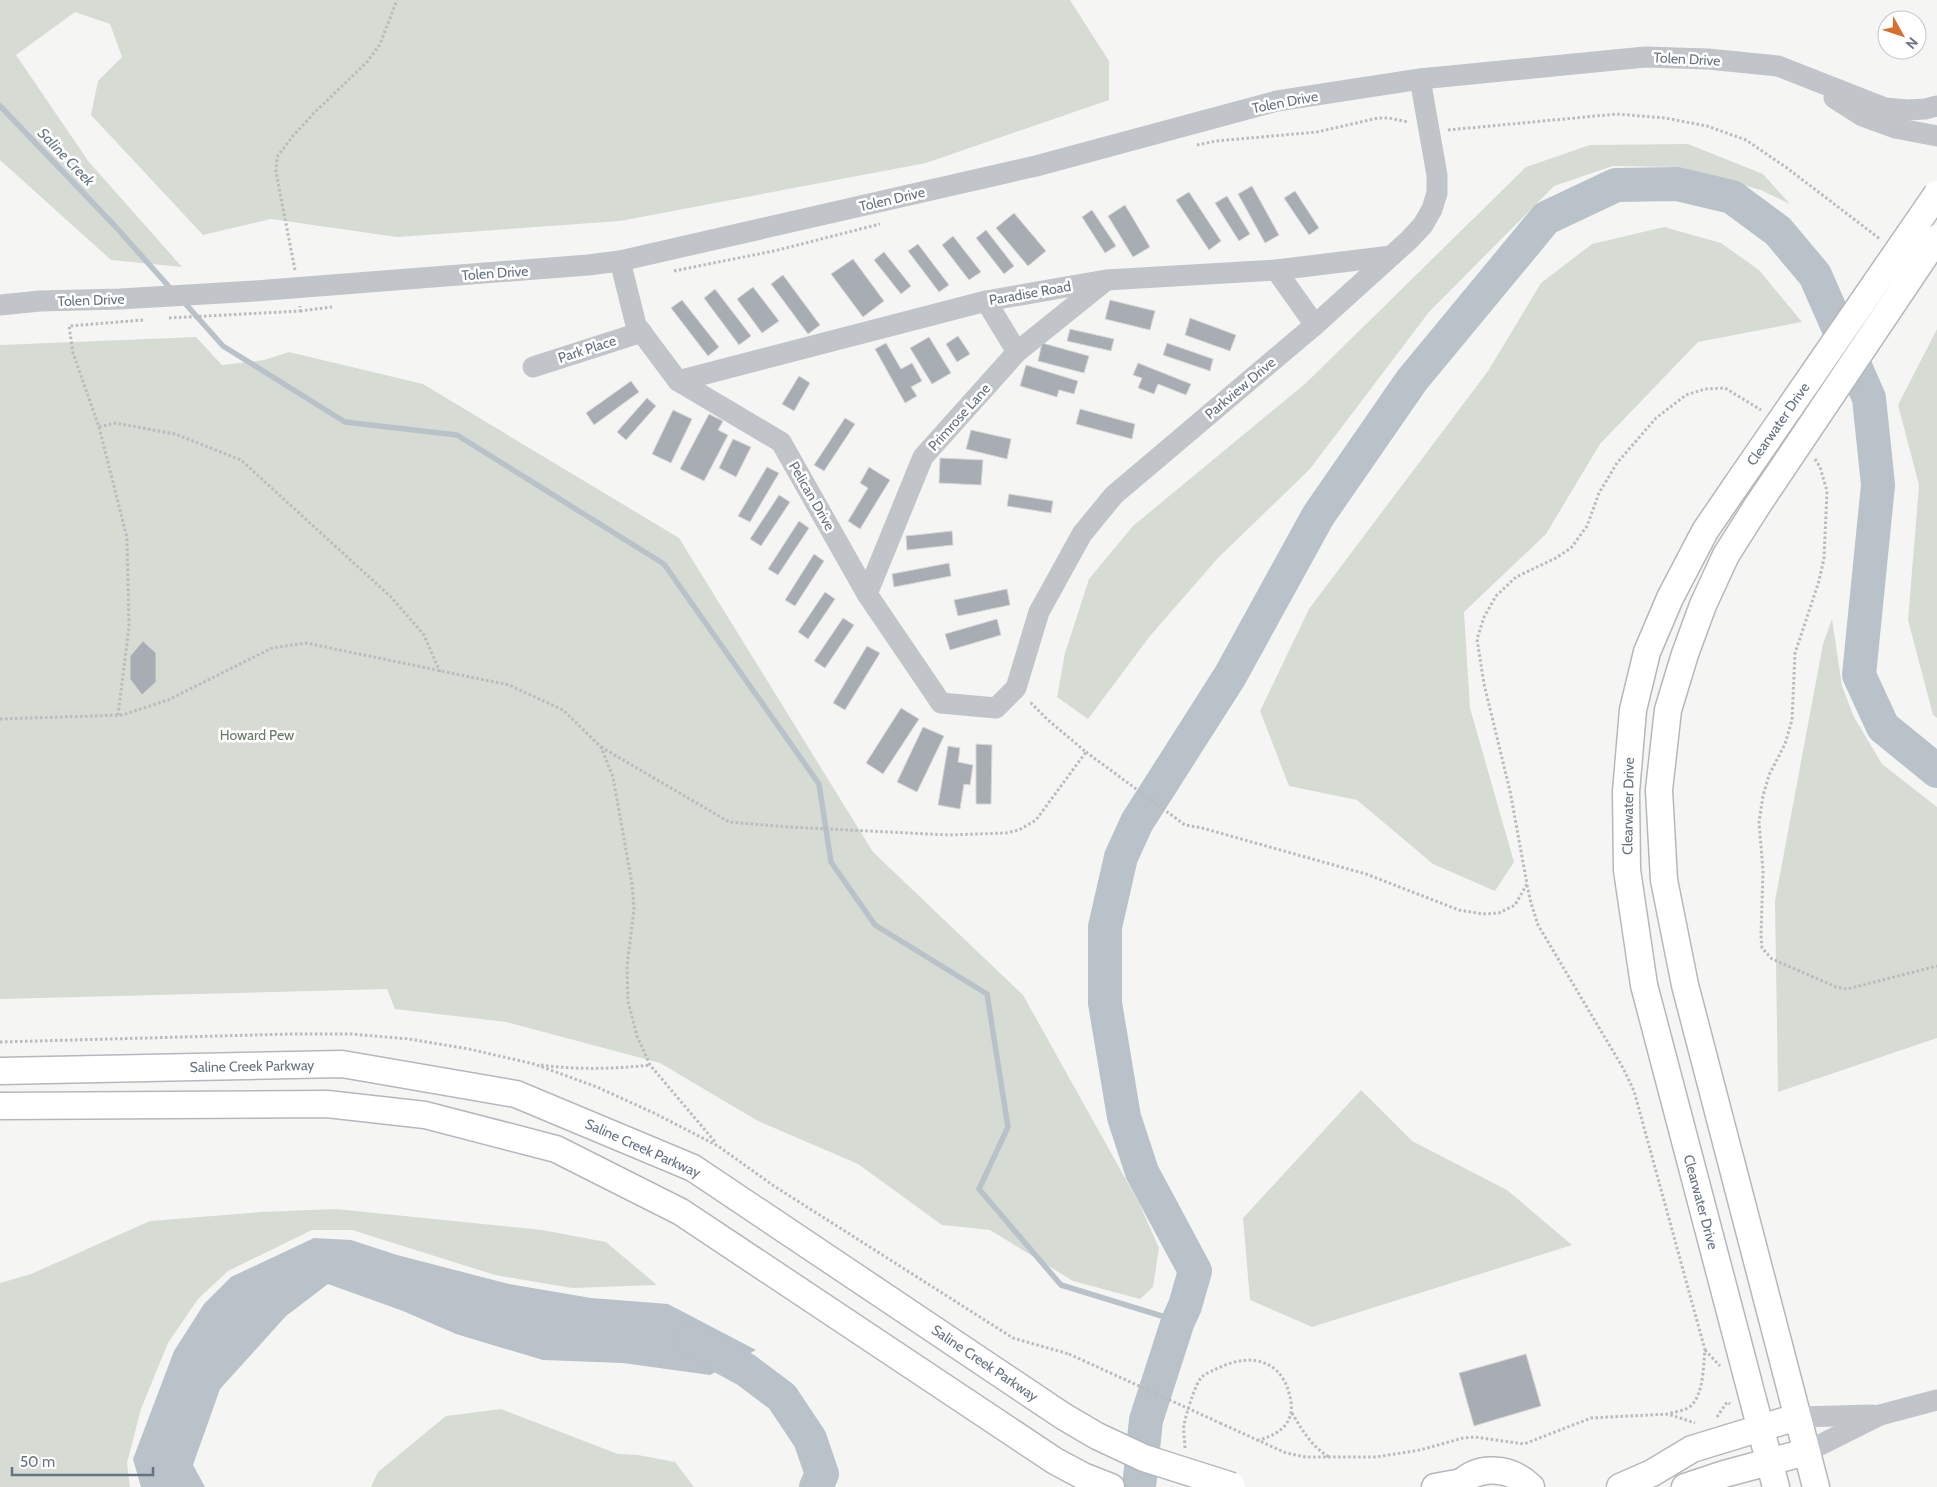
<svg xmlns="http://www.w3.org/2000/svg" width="1937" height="1487" font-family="Cabin,sans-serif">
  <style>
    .green { fill: #d6dcd4 }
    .water { fill: #b9c2c8 }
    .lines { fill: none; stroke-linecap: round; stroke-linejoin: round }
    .stream { stroke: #b9c2c8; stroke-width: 5.5 }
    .river { stroke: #b9c2c8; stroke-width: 34 }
    .building { fill: #a8adb4; stroke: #d7d7d5 }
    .major-casing { stroke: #b4b8bc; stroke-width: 29 }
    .path { stroke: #b9bbbe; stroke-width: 3; stroke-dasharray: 2.5 2.5; stroke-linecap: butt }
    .minor { stroke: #c1c4c8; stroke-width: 21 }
    .major { stroke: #fff; stroke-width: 26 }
    .major-bridge-casing { stroke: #b4b8bc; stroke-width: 29; stroke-linecap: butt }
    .path-bridge { stroke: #b9bbbe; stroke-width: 3; stroke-dasharray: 2.5 2.5; stroke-linecap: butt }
    .major-bridge { stroke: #fff; stroke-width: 26 }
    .labels { text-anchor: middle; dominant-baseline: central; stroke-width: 5; stroke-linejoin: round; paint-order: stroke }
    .street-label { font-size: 14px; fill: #667282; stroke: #fff }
    .park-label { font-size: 14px; fill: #667a65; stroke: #fff }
    .water-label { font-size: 15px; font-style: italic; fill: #677985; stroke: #fff }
  </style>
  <rect width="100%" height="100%" fill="#f5f6f3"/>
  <!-- green -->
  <g class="green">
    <polygon points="0,0 1070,0 1109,61 1109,100 926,163 620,221 397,237 271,219 203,235 91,115 98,81 122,57 110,24 75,12 16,55 89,162 182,267 111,260 0,160"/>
    <polygon points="1688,144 1763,174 1790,204 1761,190 1678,167 1613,166 1554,186 1429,312 1310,469 1218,558 1150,636 1088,719 1057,697 1065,653 1089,579 1133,526 1306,383 1526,167 1590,145"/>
    <polygon points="1664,227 1721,243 1759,270 1802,322 1698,342 1600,444 1546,534 1464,612 1470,708 1514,862 1495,891 1433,864 1357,800 1289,786 1260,711 1309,609 1488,371 1541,283 1592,244"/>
    <polygon points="1937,329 1937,718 1933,715 1908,620 1919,485 1898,405"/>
    <polygon points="196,337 222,365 264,360 289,352 423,384 679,538 873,852 1023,995 1139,1203 1159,1248 1153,1287 1140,1299 1073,1281 990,1230 942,1225 858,1164 758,1121 660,1063 506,1022 395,1009 387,989 0,999 0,345"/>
    <polygon points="1832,619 1842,686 1854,717 1882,764 1937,807 1937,1038 1778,1092 1775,901 1823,644"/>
    <polygon points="1361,1090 1412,1141 1507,1190 1572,1245 1312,1327 1250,1300 1243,1218"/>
    <polygon points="336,1209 542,1230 606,1242 657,1285 572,1288 495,1275 352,1230 312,1230 228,1271 198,1299 168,1343 141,1409 127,1463 130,1487 0,1487 0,1283 31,1274 150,1221 261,1212"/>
    <polygon points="501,1409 618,1454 638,1455 675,1462 694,1487 371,1487 378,1472 446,1416"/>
  </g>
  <!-- water -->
  <polygon class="water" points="314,1238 351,1240 397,1255 509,1284 591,1298 668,1304 756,1350 710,1375 623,1363 543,1360 456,1334 403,1311 328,1284 286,1316 220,1389 193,1465 205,1487 141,1487 133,1459 174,1351 204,1304 231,1277"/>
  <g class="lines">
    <!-- stream -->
    <g class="stream">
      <polyline points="0,106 114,225 172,290"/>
      <polyline points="182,300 223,346 345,422 457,435 664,564 819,784 831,862 875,925 987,994 1008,1127 979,1189 1061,1285 1178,1321"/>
    </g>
    <!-- river -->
    <g class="river">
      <polyline points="693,1341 746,1370 782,1397 810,1439 822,1474 816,1487"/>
      <polyline points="1139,1487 1146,1420 1178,1321 1185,1306 1195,1271 1142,1172 1124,1117 1105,1003 1105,927 1121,857 1137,822 1230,676 1318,516 1412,380 1546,218 1616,185 1677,184 1732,197 1778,231 1815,275 1869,398 1878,485 1859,675 1883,727 1937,771"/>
    </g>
  </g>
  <!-- building -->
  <g class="building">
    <polygon points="1252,186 1279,235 1265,243 1238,194"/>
    <polygon points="1295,191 1319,228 1309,235 1284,198"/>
    <polygon points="1189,192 1221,241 1209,250 1176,200"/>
    <polygon points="1227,196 1250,234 1239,241 1215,203"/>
    <polygon points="1125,205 1150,247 1133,257 1108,216"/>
    <polygon points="1092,210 1116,246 1105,253 1082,217"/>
    <polygon points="1014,213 1046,251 1028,266 996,228"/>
    <polygon points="986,230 1014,266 1004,274 976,238"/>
    <polygon points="953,236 981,272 969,280 942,245"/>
    <polygon points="918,244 949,285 939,292 908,251"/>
    <polygon points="884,252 911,286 901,294 874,260"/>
    <polygon points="853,259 884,301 863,317 831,274"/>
    <polygon points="783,275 820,325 808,334 771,284"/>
    <polygon points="753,287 779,321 762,333 737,299"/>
    <polygon points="715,289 751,336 739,345 704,298"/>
    <polygon points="682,300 719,347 708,356 671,308"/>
    <polygon points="1110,300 1155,311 1150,330 1105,319"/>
    <polygon points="1190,318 1236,335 1230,351 1185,335"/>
    <polygon points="1070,329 1114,339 1111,351 1067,341"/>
    <polygon points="958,336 970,354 957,362 946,344"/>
    <polygon points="929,337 951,373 932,384 910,348"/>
    <polygon points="886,343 901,369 912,363 922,381 911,387 917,396 905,403 875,349"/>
    <polygon points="1042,343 1089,356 1084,373 1038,361"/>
    <polygon points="1167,343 1213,359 1210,371 1163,355"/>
    <polygon points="1138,363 1191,384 1186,395 1158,384 1154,394 1138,388 1142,378 1133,375"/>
    <polygon points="1026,365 1078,381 1074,394 1059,390 1057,397 1020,386"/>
    <polygon points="799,376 810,383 794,411 782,404"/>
    <polygon points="631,381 639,392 594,425 586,413"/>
    <polygon points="647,398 656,406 626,440 617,432"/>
    <polygon points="1080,409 1135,424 1132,439 1076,424"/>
    <polygon points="673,410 692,419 671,463 652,454"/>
    <polygon points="709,414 723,421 718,430 728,435 704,481 680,469"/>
    <polygon points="845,418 855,424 824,471 814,465"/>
    <polygon points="971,430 1011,439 1007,459 966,449"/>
    <polygon points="733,439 751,447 736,477 719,468"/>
    <polygon points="940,458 983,460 981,485 939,483"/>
    <polygon points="767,467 779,473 750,522 738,516"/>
    <polygon points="869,467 890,480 860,529 848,521 868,488 860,483"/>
    <polygon points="1009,494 1053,501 1051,513 1007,506"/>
    <polygon points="779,495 790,502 761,546 750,539"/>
    <polygon points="799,521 809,528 778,575 768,569"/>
    <polygon points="952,531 953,545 907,550 906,536"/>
    <polygon points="814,554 824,561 795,606 785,600"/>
    <polygon points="949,563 951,576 894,587 892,574"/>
    <polygon points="1007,589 1010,605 958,616 954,600"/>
    <polygon points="825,592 835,599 808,639 798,632"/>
    <polygon points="843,618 854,625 825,668 814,661"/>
    <polygon points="997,619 1001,635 950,650 945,634"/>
    <polygon points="143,641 156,653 156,682 142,695 130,679 130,656"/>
    <polygon points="867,646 880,653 845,710 833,703"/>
    <polygon points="901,708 919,719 883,774 866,763"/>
    <polygon points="923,727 944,736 917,792 897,782"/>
    <polygon points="976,744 992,745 991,804 976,804"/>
    <polygon points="948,746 960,748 958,762 973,765 970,785 964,784 960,809 938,805"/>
    <polygon points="1526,1354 1541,1406 1474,1426 1459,1373"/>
  </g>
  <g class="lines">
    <!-- major casing -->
    <g class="major-casing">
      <g id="major">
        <polyline points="1735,487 1705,531 1670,598 1647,652 1633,710 1626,792 1627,870 1644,985 1776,1487"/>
        <polyline points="1757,506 1726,555 1703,605 1685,654 1668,710 1659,790 1664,880 1685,985 1816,1487"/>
        <polyline points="0,1071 342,1064 516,1094 693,1168 1063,1416"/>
        <polyline points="0,1106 327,1104 425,1115 556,1149 681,1212 1055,1461 1083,1476 1111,1487"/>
        <polyline points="1435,1487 1462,1482"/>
        <path d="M1457,1487C1477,1463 1511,1467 1531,1487"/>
        <polyline points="1620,1487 1652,1473 1692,1449 1797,1417"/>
        <polyline points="1685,1487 1724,1474 1806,1452"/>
      </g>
    </g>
    <!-- path -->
    <g class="path">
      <polyline points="1448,130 1617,114 1665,118 1707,126 1746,140 1787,168 1880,239"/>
      <polyline points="1197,145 1216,141 1317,132 1378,118 1389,118 1408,122"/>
      <polyline points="295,270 276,172 277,157 292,137 314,113 367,62 380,44 397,0"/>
      <polyline points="674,271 778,250 880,224"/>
      <polyline points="300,311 332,307"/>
      <polyline points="169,318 300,311 300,306"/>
      <polyline points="143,320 69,326 73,353 99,427 115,423 175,434 241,460 391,597 424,635 440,672"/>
      <polyline points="99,427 127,538 129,627 118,715"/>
      <polyline points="1815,459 1820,467 1827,491 1824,558 1819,581 1795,653 1792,720 1785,744 1769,775 1763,796 1759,822 1763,871 1761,936 1762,948 1772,959 1836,987 1847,989 1937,966"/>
      <polyline points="0,719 122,715 168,700 272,648 306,643 509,685 563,710 601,747 613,777 632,884 634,908 627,967 628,1001 637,1036 650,1065 716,1143"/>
      <polyline points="601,747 729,822 789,827 948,835 1006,833 1019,830 1036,820 1086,752 1048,720 1029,701"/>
      <polyline points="1086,752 1185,825 1202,828 1366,874 1459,910 1483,914 1499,913 1515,905 1527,884 1510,791 1484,684 1477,639 1484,617 1496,596 1516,577 1556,558 1571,548 1587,526 1599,493 1617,463 1656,418 1686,395 1705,389 1725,388 1761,410"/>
      <path d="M1527,885L1531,903L1538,925L1623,1068L1634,1091L1705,1350C1703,1367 1704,1391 1692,1405C1687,1410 1677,1412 1669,1413"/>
      <polyline points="0,1042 291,1034 351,1034 409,1039 469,1049 534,1064 597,1087 656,1114 718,1146 774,1186 1013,1338 1069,1354"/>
      <path d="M541,1065C578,1070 613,1069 650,1065"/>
      <polyline points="1705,1350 1720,1366"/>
      <path d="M1292,1413C1302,1430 1312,1447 1329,1457"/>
      <polyline points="1717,1417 1727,1402 1730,1404"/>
      <polyline points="1220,1423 1286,1453 1306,1457 1376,1457 1420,1450 1463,1438 1475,1437 1524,1444 1591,1418 1668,1414 1695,1423"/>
      <path d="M1185,1448C1185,1440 1183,1432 1184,1425C1186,1414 1195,1385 1201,1378C1204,1374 1210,1372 1214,1370C1234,1360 1257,1354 1276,1370C1282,1376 1287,1384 1289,1393C1297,1419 1284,1433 1259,1440"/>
    </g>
    <!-- minor -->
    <g class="minor">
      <polyline points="1834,98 1862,116 1895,128 1937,136"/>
      <polyline points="620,261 636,325 678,381 781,442 867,594 941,703 996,708 1016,688 1039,612 1082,534 1114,495 1315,325 1409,240 1423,225 1432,209 1437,193 1437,175 1420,79"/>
      <polyline points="1276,270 1315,325"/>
      <polyline points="986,301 1017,352"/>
      <polyline points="0,305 40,301 120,299 255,291 588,265 620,261 1036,166 1277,101 1420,79 1645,57 1708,59 1778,66 1885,108 1907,110 1925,109 1937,106"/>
      <polyline points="533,367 642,332"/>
      <polyline points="678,381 986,301 1106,280 1276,270 1391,256"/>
      <polyline points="867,594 923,457 1017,352 1104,282"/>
      <polyline points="1797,1417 1872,1415"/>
      <polyline points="1806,1452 1880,1415 1937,1400"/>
    </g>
    <!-- major -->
    <use href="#major" class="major"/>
    <!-- major-bridge casing -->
    <g class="major-bridge-casing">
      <g id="major-bridge">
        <polyline points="1735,487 1937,194"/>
        <polyline points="1757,506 1937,238"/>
        <polyline points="1063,1416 1097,1436 1144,1458 1232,1486"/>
      </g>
    </g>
    <!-- path-bridge -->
    <polyline class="path-bridge" points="1069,1354 1220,1423"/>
    <!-- major-bridge -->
    <use href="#major-bridge" class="major-bridge"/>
  </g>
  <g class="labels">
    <!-- street labels -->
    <g class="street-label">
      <text transform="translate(1687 59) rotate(3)">Tolen Drive</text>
      <text transform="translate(1285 102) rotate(-11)">Tolen Drive</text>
      <text transform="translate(892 199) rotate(-13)">Tolen Drive</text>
      <text transform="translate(495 273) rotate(-4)">Tolen Drive</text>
      <text transform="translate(1030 293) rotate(-10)">Paradise Road</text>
      <text transform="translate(91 300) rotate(-2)">Tolen Drive</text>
      <text transform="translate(587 349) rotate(-18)">Park Place</text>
      <text transform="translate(1240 388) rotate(-40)">Parkview Drive</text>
      <text transform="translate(959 417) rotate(-48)">Primrose Lane</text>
      <text transform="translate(1778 424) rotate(-55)">Clearwater Drive</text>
      <text transform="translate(812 496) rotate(60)">Pelican Drive</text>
      <text transform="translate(1628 806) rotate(-89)">Clearwater Drive</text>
      <text transform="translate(252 1066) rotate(-1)">Saline Creek Parkway</text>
      <text transform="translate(643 1148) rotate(24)">Saline Creek Parkway</text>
      <text transform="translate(1701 1202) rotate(75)">Clearwater Drive</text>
      <text transform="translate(985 1363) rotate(34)">Saline Creek Parkway</text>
    </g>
    <!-- park labels -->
    <g class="park-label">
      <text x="257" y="735">Howard Pew</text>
    </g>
    <!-- water labels -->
    <g class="water-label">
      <text transform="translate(66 157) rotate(46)">Saline Creek</text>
    </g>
  </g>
  <!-- north arrow -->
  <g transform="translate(1902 35) rotate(130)"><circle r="24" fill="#ffffff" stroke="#c2c7cd"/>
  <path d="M0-4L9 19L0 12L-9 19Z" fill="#d96f2f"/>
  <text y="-8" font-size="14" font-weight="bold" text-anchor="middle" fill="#667282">N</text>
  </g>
  <!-- scale -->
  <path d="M12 1467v8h141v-8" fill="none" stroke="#667282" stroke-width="2.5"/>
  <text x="20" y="1467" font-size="15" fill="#667282" stroke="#ffffff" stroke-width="4" paint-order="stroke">50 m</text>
</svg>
